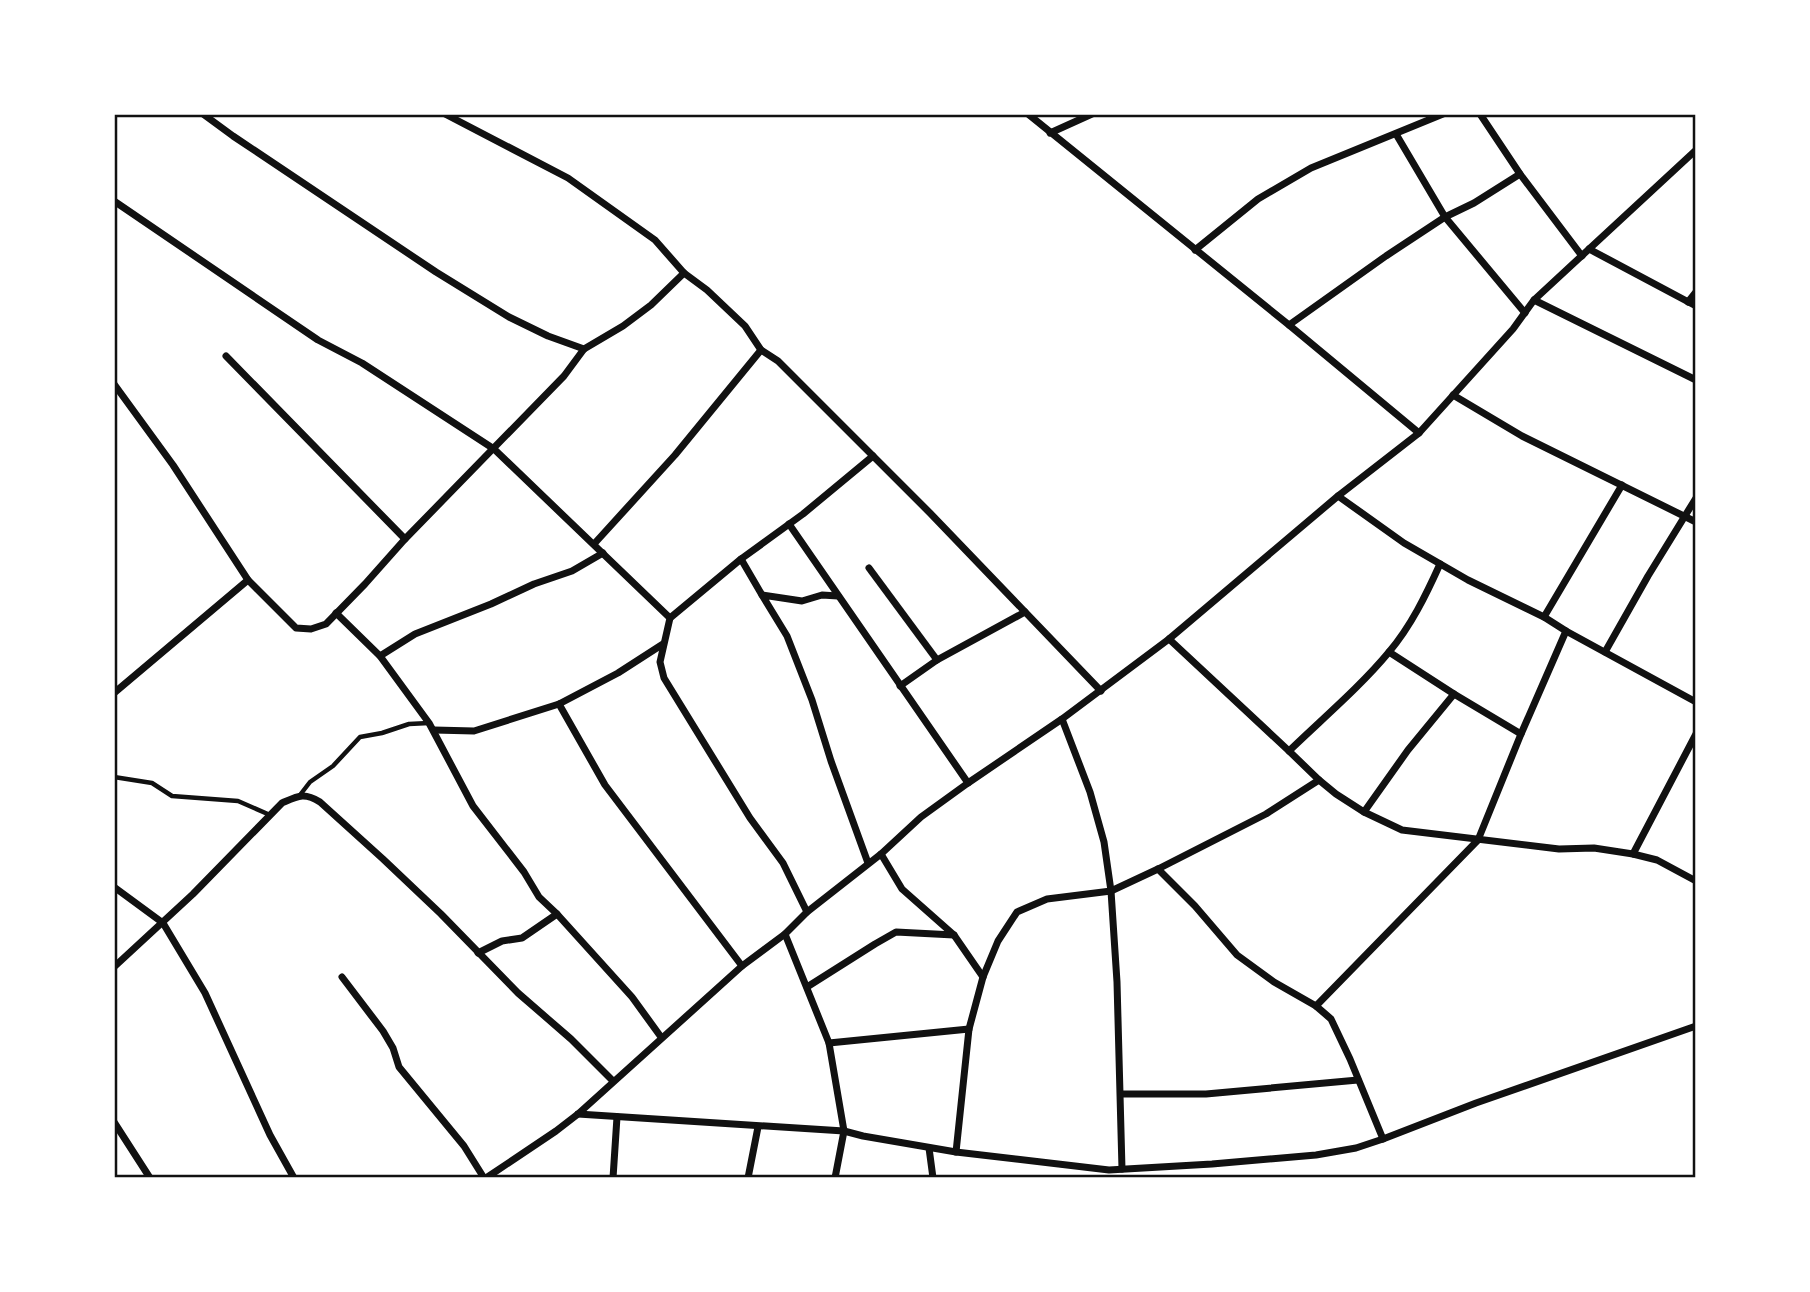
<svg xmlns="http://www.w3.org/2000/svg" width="1810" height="1292" font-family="Signika,sans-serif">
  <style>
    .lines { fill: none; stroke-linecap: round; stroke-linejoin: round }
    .service { stroke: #111; stroke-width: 4.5 }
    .minor { stroke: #111; stroke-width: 7 }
    .neatline { fill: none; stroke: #111; stroke-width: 2.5 }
  </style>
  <rect width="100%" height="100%" fill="#fff"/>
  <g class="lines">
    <!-- service -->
    <g class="service">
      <polyline points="114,777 152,783 172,796 238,801 270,815"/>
      <polyline points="300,795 310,782 333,766 360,737 382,733 409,724 429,723"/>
    </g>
    <!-- minor -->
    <g class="minor">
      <polyline points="203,114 233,136 436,272 509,317 548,336 584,349"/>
      <polyline points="445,114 568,178 655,240 684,273 707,290 745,326 761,350 778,361 930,513 1101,691"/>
      <polyline points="1028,114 1289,325 1419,433"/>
      <polyline points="1480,114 1520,174 1582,256"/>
      <polyline points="1050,133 1092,114"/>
      <polyline points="1396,134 1445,217 1525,313"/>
      <polyline points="114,201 318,340 362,363 494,449 670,618 660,662 664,678 750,818 783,863 807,912"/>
      <polyline points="1589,249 1696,306"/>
      <polyline points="1195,250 1258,199 1311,168 1443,114"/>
      <polyline points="1534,300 1696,380"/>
      <polyline points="1688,302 1696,292"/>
      <polyline points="1289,325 1386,256 1445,217 1474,203 1520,174"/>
      <polyline points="226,356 405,539"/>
      <polyline points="114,384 173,465 248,580 296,628 311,629 326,624 365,584 405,539 564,376 584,349 623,326 651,305 684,273"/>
      <polyline points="1453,395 1522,436 1696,522"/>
      <polyline points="1338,496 1404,543 1468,580 1544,617 1566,631 1696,702"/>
      <polyline points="789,524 968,783"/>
      <polyline points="594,544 675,455 761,350"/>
      <polyline points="741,559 762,595"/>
      <polyline points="869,568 937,660"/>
      <polyline points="838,596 822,595 802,601 762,595 787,636 812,700 831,761 868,863"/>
      <polyline points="336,613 380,656 429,723 473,806 524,872 539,897 557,914 632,997 661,1037"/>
      <polyline points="1544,617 1622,485"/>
      <polyline points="670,618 741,559 803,514 873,456"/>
      <polyline points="1169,639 1289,751 1319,780 1336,794 1364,812 1402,830 1559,849 1594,848 1633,854 1657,860 1696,881"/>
      <polyline points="1389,652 1454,694 1521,734"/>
      <polyline points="1605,652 1648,576 1696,498"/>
      <polyline points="380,656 415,634 491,604 534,584 572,571 603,553"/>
      <polyline points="900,686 937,660 1025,612"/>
      <polyline points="114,693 248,580"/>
      <polyline points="559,704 605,785 742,966"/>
      <polyline points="1062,719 1090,792 1104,842 1111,891 1117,982 1122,1169"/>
      <polyline points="434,730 474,731 559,704 618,673 663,644"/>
      <path d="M1289,751C1322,719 1360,687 1389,652C1411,626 1426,595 1440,564"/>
      <polyline points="1364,812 1408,750 1454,694"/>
      <polyline points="881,854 902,889 954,935 983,977"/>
      <polyline points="1633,854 1696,734"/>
      <polyline points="1158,869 1195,906 1237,955 1274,982 1316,1006 1331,1019 1350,1059 1383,1139"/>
      <polyline points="114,887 163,923 205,993 270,1135 294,1178"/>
      <polyline points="785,934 829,1043 844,1131 835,1178"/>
      <polyline points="478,953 502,941 522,938 557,914"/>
      <path d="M114,967L193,894L282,803C298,796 304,792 320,802L383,859L441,914L518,993L571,1039L613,1081"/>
      <polyline points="342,977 383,1031 393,1048 399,1067 464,1146 484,1178"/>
      <polyline points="807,987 875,944 896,932 954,935"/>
      <polyline points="1316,1006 1478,840 1521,734 1566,631"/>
      <polyline points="829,1043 969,1029"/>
      <polyline points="1121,1094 1206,1094 1358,1080"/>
      <polyline points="578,1114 844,1131 863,1136 956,1152 1109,1170 1212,1164 1316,1155 1356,1148 1383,1139 1476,1103 1696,1026"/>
      <polyline points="114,1122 150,1178"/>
      <polyline points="929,1148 933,1178"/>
      <polyline points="956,1152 969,1029 983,977 998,941 1017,912 1047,899 1111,891 1158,869 1266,814 1319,780"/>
      <polyline points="486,1178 556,1131 578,1114 742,966 785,934 807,912 881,854 921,817 968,783 1062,719 1169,639 1338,496 1419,433 1513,329 1534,300 1696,150"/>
      <polyline points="613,1178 617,1117"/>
      <polyline points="748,1178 758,1127"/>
    </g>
  </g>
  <!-- border -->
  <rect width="1810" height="1292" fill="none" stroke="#ffffff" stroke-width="231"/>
  <rect x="116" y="116" width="1578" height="1060" class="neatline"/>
</svg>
